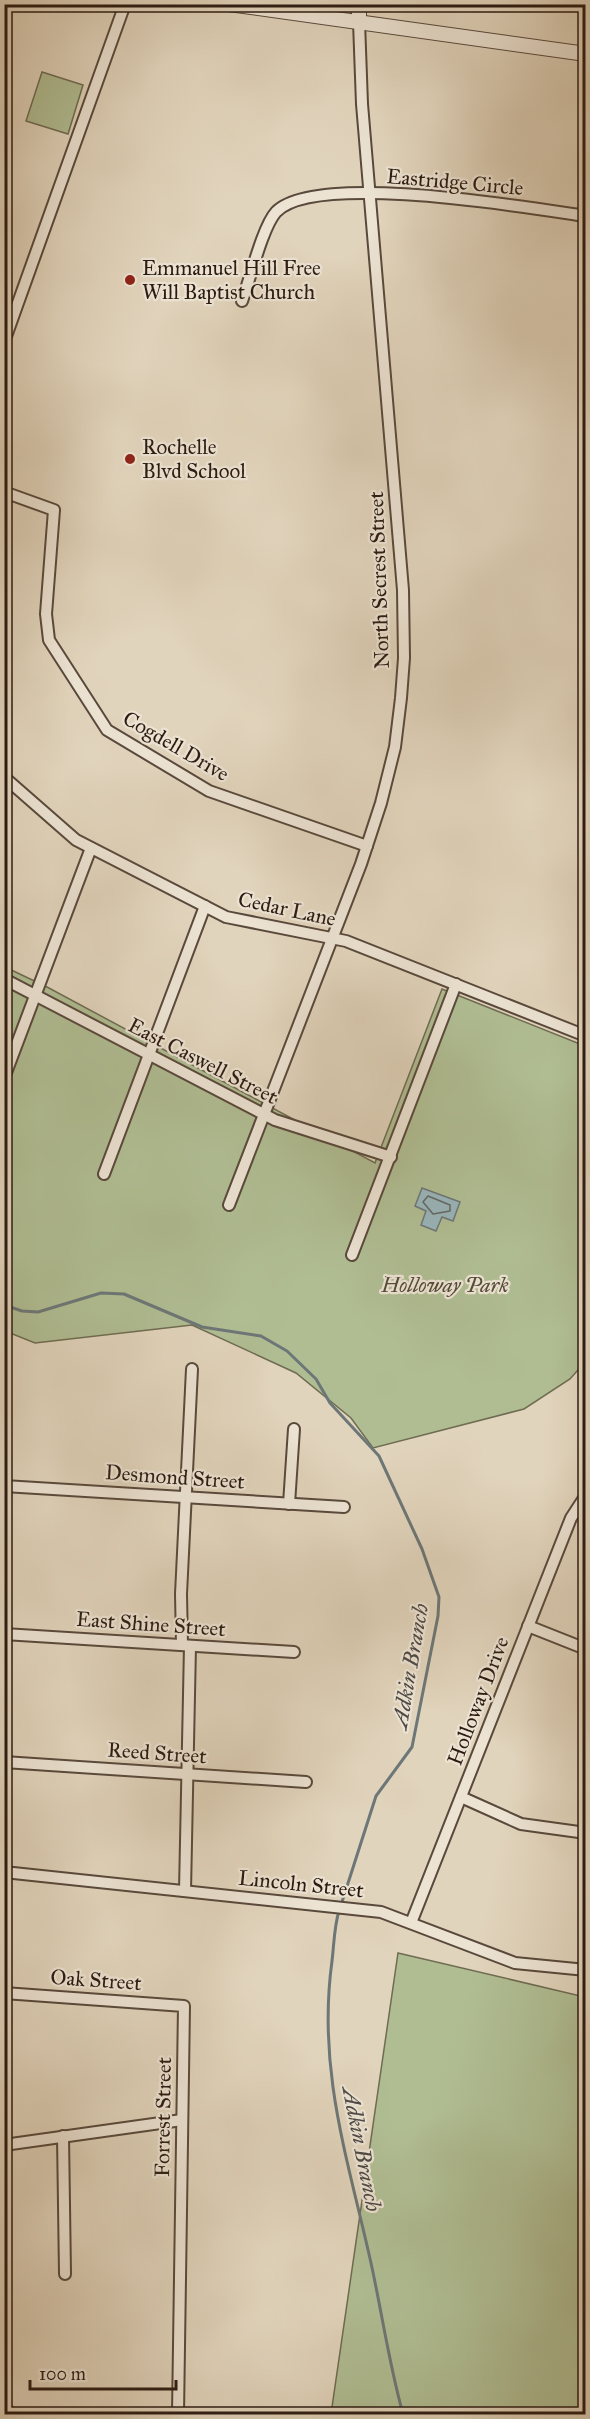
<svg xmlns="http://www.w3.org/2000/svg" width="590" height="2419" font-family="'IM FELL Great Primer',serif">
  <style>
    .green { fill: #b0bd93; stroke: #6e6c52; stroke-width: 1.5 }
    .water { fill: #99b5bb; stroke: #6d7777; stroke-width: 1.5 }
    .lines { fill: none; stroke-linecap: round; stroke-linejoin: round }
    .shore { stroke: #626866; stroke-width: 1.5 }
    .stream { stroke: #6d7777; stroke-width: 3 }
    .minor-casing { stroke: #59493c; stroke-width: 14 }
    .tertiary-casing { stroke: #59493c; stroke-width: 16 }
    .minor { stroke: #ece3d3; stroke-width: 10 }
    .tertiary { stroke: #ece3d3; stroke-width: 14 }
    .poi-dot { fill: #8f2418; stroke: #ece3d3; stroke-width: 2 }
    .labels { text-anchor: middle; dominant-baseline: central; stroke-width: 4.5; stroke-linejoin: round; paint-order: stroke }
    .street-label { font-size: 21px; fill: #2c1b12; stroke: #ece3d3 }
    .poi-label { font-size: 21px; fill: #2c1b12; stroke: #ece3d3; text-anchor: start }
    .park-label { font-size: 21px; font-style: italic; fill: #544c39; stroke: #ece3d3 }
    .water-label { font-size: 22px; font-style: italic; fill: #4d4945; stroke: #ece3d3 }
  </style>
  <rect width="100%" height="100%" fill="#e1d4bc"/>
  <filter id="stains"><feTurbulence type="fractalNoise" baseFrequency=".00333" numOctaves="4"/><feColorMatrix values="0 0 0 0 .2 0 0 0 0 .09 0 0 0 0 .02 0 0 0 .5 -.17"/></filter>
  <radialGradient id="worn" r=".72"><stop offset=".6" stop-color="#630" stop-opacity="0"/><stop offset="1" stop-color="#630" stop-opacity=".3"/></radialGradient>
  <!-- green -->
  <g class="green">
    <polygon points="42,72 83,85 68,134 26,121"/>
    <polygon points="5,967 47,987 375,1163 442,989 585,1046 585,1362 570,1379 524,1409 373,1448 351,1418 296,1373 192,1325 35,1343 5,1331"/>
    <polygon points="398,1953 585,1997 585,2414 331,2414"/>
  </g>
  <!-- water -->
  <polygon class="water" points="422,1188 460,1202 453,1221 442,1217 436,1231 421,1225 426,1211 415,1206"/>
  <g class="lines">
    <!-- shore -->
    <polygon class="shore" points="428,1196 450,1205 450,1211 433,1214 423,1202"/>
    <!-- stream -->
    <g class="stream">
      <polyline points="4,1305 22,1311 38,1312 101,1293 124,1294 202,1327 261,1336 287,1351 316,1379 330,1403 379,1456 422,1549 439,1597 438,1616 412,1747 376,1796 341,1905"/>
      <path d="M339,1911C334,1927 334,1945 332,1961C317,2070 348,2159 371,2263C382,2313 389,2364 403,2414"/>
    </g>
    <!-- minor casing -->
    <g class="minor-casing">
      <g id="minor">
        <path d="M242,301C250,279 263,226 276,212C315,171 529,208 586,216"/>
        <polyline points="4,342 125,4"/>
        <polyline points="4,492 54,510 46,614 49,640 107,730 209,791 367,846"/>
        <polyline points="4,777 76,840 226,917 346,941 586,1036"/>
        <polyline points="4,979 275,1120 391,1157"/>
        <polyline points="4,1078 91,848"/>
        <polyline points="104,1174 205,906"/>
        <polyline points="229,1205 361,864 381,803 395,747 401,698 404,658 403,590 362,104 359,22"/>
        <polyline points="352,1255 456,984"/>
        <polyline points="4,1486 344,1507"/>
        <polyline points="289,1504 294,1429"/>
        <polyline points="528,1626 586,1649"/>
        <polyline points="4,1634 294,1652"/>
        <polyline points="182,1645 181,1594 192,1369"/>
        <polyline points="4,1762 306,1782"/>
        <polyline points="461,1797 521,1824 586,1833"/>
        <polyline points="4,1872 381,1912 515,1963 586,1970"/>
        <polyline points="185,1891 190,1646"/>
        <polyline points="411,1923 571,1518 586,1495"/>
        <polyline points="4,1993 184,2006 178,2414"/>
        <polyline points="63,2136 65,2274"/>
        <polyline points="4,2145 182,2120"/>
        <polyline points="4,2406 11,2414"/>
      </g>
    </g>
    <!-- tertiary casing -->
    <g class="tertiary-casing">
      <g id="tertiary">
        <polyline points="229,4 586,54"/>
        <polyline points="359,22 359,4"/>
      </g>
    </g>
    <!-- minor -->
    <use href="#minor" class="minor"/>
    <!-- tertiary -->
    <use href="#tertiary" class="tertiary"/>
  </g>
  <!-- markers -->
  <g class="poi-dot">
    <circle cx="130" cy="280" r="6"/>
    <circle cx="130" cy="459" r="6"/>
  </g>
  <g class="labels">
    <!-- street labels -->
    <g class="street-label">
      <text transform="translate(455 182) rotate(5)">Eastridge Circle</text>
      <text transform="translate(379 580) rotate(-92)">North Secrest Street</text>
      <text transform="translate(176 746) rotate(30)">Cogdell Drive</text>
      <text transform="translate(287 909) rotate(12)">Cedar Lane</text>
      <text transform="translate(203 1061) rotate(27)">East Caswell Street</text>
      <text transform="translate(175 1477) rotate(4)">Desmond Street</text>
      <text transform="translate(151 1624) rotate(4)">East Shine Street</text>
      <text transform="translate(478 1701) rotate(-69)">Holloway Drive</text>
      <text transform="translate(157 1753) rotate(4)">Reed Street</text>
      <text transform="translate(301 1884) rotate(6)">Lincoln Street</text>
      <text transform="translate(96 1980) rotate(4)">Oak Street</text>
      <text transform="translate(163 2117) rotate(-89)">Forrest Street</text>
    </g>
    <!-- poi labels -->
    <g class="poi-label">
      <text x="142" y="268">Emmanuel Hill Free<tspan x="142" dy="24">Will Baptist Church</tspan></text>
      <text x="142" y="447">Rochelle<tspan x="142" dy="24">Blvd School</tspan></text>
    </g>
    <!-- park labels -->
    <g class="park-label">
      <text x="445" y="1285">Holloway Park</text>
    </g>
    <!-- water labels -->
    <g class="water-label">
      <text transform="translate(410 1666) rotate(-80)">Adkin Branch</text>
      <text transform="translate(362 2149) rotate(79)">Adkin Branch</text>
    </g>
  </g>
  <!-- margin -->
  <rect width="590" height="2419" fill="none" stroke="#e1d4bc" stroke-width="24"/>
  <rect x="6" y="6" width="578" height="2407" fill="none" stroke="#2c1b12" stroke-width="3"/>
  <rect x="12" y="12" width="566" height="2395" fill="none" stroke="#2c1b12" stroke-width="1.5"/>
  <!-- scale -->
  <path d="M30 2380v9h146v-9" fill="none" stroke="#2c1b12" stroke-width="3"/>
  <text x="39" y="2380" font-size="18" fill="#2c1b12" stroke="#ece3d3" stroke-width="4.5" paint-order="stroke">100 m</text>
  <rect width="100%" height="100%" filter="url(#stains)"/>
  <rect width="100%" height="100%" fill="url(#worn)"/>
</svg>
